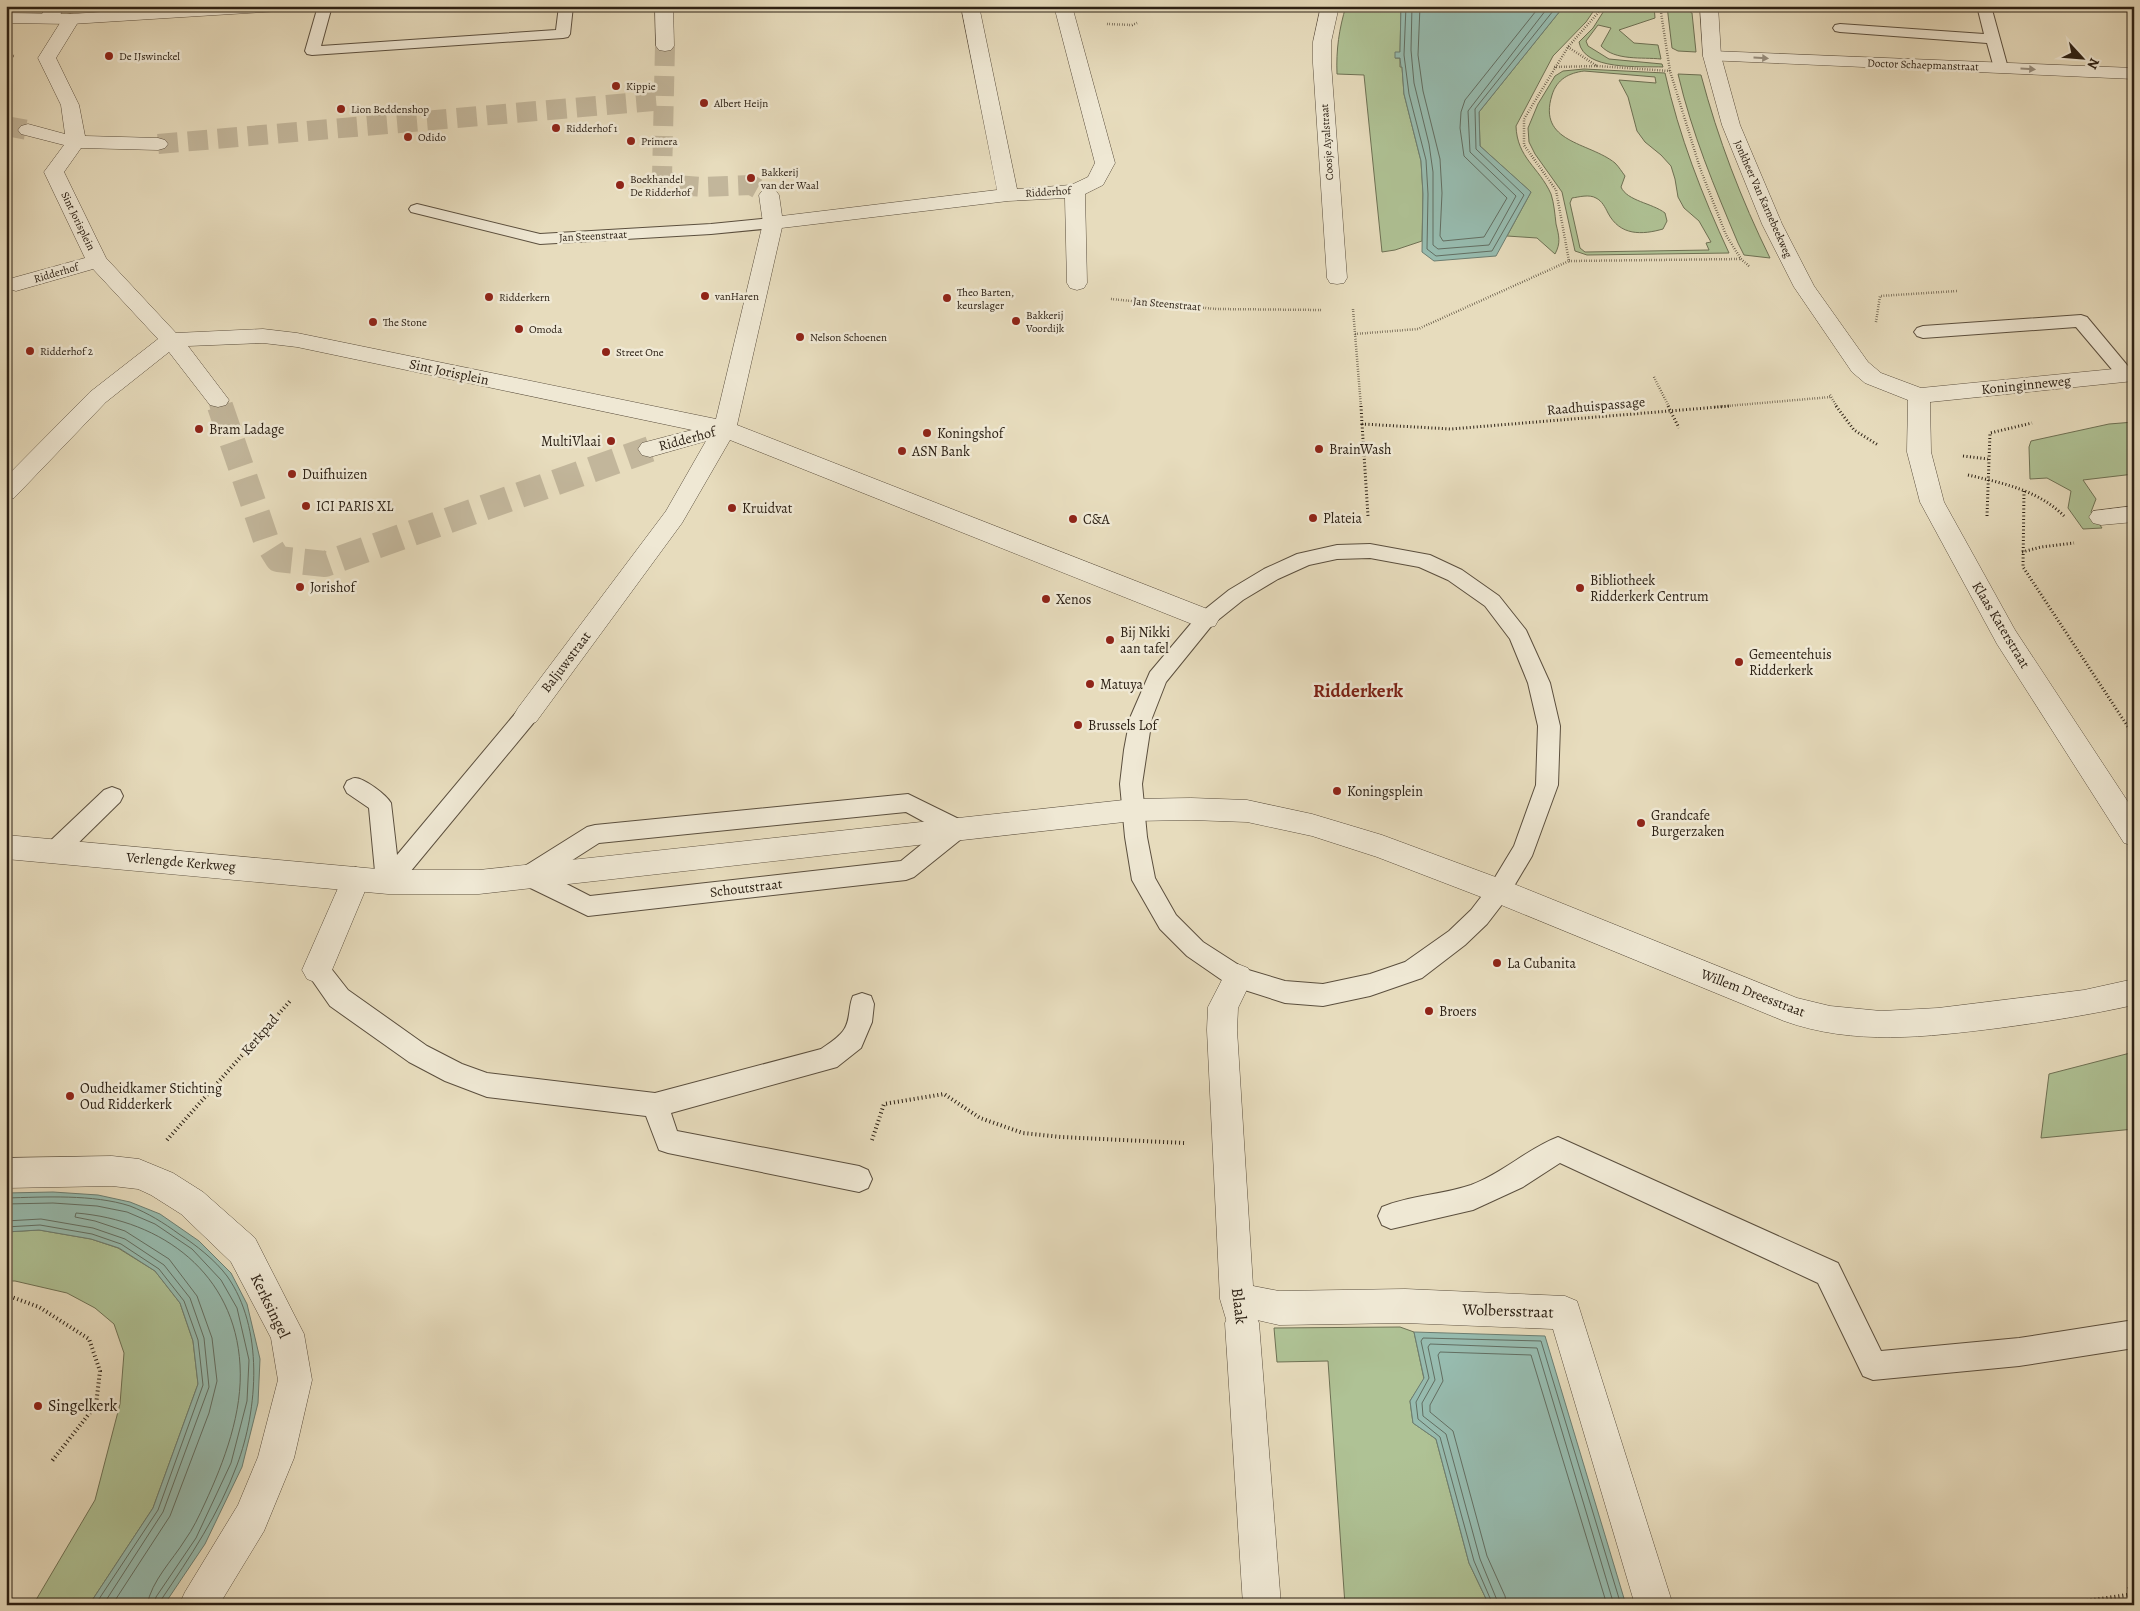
<svg xmlns="http://www.w3.org/2000/svg" width="2140" height="1611" font-family="Alegreya,serif">
  <style>
    .green { fill: #afc295; stroke: #6e7154; fill-rule: evenodd }
    .water { fill: #97bcb0; stroke: #6c7e72 }
    .lines { fill: none; stroke-linecap: round; stroke-linejoin: round }
    .shore { stroke: #626e62; stroke-width: 1 }
    .pedestrian-tunnel-far1 { stroke: #c2b69b; stroke-width: 20; stroke-dasharray: 20 10; stroke-linecap: butt }
    .pedestrian-tunnel { stroke: #c2b69b; stroke-width: 26; stroke-dasharray: 26 12; stroke-linecap: butt }
    .service-casing { stroke: #5b4f3e; stroke-width: 2 }
    .pedestrian-casing { stroke: #5b4f3e; stroke-width: 1 }
    .minor-casing { stroke: #5b4f3e; stroke-width: 1 }
    .tertiary-casing { stroke: #5b4f3e; stroke-width: 1 }
    .path-far2 { stroke: #2c2014; stroke-width: 2.5; stroke-dasharray: 0.5 2; stroke-linecap: butt }
    .path-far1 { stroke: #2c2014; stroke-width: 3; stroke-dasharray: 1 2.5; stroke-linecap: butt }
    .path { stroke: #2c2014; stroke-width: 4; stroke-dasharray: 1 3; stroke-linecap: butt }
    .service { fill: #efe8d4; fill-rule: evenodd }
    .pedestrian { fill: #efe8d4; fill-rule: evenodd }
    .minor { fill: #efe8d4; fill-rule: evenodd }
    .tertiary { fill: #efe8d4; fill-rule: evenodd }
    .path-bridge-far1 { stroke: #2c2014; stroke-width: 2.5; stroke-dasharray: 0.5 2; stroke-linecap: butt }
    .path-bridge { stroke: #2c2014; stroke-width: 3; stroke-dasharray: 1 2.5; stroke-linecap: butt }
    .oneway { fill: #978e7e }
    .poi-dot { fill: #8f2418; stroke: #efe8d4; stroke-width: 2 }
    .labels { text-anchor: middle; dominant-baseline: central; stroke-width: 5; stroke-linejoin: round; paint-order: stroke }
    .far-poi-label { font-size: 11px; fill: #2c2014; stroke: #efe8d4; text-anchor: start }
    .far-street-label { font-size: 11px; fill: #2c2014; stroke: #efe8d4 }
    .street-label { font-size: 14px; fill: #2c2014; stroke: #efe8d4 }
    .poi-label { font-size: 14px; fill: #2c2014; stroke: #efe8d4; text-anchor: start }
    .near-street-label { font-size: 16px; fill: #2c2014; stroke: #efe8d4 }
    .near-poi-label { font-size: 16px; fill: #2c2014; stroke: #efe8d4; text-anchor: start }
    .district-label { font-size: 19px; font-weight: bold; fill: #7a1f14; stroke: #efe8d4 }
  </style>
  <rect width="100%" height="100%" fill="#e7dcbd"/>
  <filter id="stains"><feTurbulence type="fractalNoise" baseFrequency=".004" numOctaves="4"/><feColorMatrix values="0 0 0 0 .2 0 0 0 0 .09 0 0 0 0 .02 0 0 0 .5 -.17"/></filter>
  <radialGradient id="worn" r=".72"><stop offset=".6" stop-color="#630" stop-opacity="0"/><stop offset="1" stop-color="#630" stop-opacity=".3"/></radialGradient>
  <!-- green -->
  <g class="green">
    <path d="M1346,6L1371,9L1372,6H1401L1400,53L1395,58H1400V67H1402L1404,94L1421,161L1423,194L1422,241L1395,250L1382,252L1364,75L1337,74C1336,50 1339,29 1346,6Z"/>
    <path d="M1564,6H1597L1586,22L1553,56L1516,126C1517,158 1539,167 1551,194C1554,203 1555,215 1556,224C1559,236 1561,243 1555,254L1537,238L1507,236L1531,192L1480,146L1479,112Z"/>
    <path d="M1607,6H1654L1655,18L1619,30L1634,43L1658,45L1661,59C1642,57 1615,61 1601,46L1611,28L1598,25L1586,41L1588,46L1609,59L1662,64L1663,67C1640,66 1584,71 1579,42L1593,28Z"/>
    <polygon points="1667,6 1681,6 1692,13 1696,52 1678,51 1672,48"/>
    <path d="M1584,69L1665,73C1679,136 1702,195 1729,253L1587,255L1575,251L1562,192L1535,154L1529,142L1528,128L1538,104L1555,76L1563,71ZM1584,71L1655,77L1656,83L1619,80L1628,97L1637,131L1645,142L1661,155L1671,166L1675,179L1678,197L1684,208L1699,221L1711,242L1706,243L1709,250L1585,252L1580,248L1570,203L1572,198C1579,197 1589,194 1596,198C1602,201 1605,207 1608,213C1620,236 1642,235 1663,229L1667,221L1665,213C1652,203 1627,201 1621,187L1625,176C1622,172 1619,167 1615,163C1589,142 1537,143 1552,95C1557,79 1569,73 1584,71Z"/>
    <path d="M1678,74L1701,75C1718,139 1741,199 1770,258L1744,255L1738,243C1714,186 1692,134 1678,74Z"/>
    <polygon points="2134,422 2134,474 2083,480 2096,499 2091,512 2102,528 2083,529 2068,508 2071,491 2047,478 2030,479 2029,447 2031,441 2109,424"/>
    <polygon points="2134,1052 2134,1129 2041,1138 2049,1074"/>
    <polygon points="39,1230 91,1239 118,1248 155,1271 180,1303 193,1341 198,1384 153,1508 89,1605 33,1605 95,1500 120,1404 124,1353 114,1324 95,1308 67,1293 15,1281 6,1281 6,1232"/>
    <polygon points="1400,1327 1414,1332 1424,1379 1410,1401 1413,1423 1436,1439 1469,1563 1489,1605 1345,1605 1328,1361 1277,1362 1274,1328"/>
  </g>
  <!-- water -->
  <g class="water">
    <polygon points="1401,6 1564,6 1479,112 1480,146 1531,192 1496,256 1434,261 1422,252 1423,194 1421,161 1404,94 1402,67 1401,67 1400,58 1395,58 1395,52 1400,52"/>
    <polygon points="53,1192 98,1195 130,1202 160,1214 199,1241 231,1273 247,1304 260,1359 258,1403 242,1467 205,1544 164,1605 89,1605 153,1508 198,1384 193,1341 180,1303 155,1271 119,1248 91,1239 39,1230 6,1232 6,1193"/>
    <polygon points="1414,1332 1545,1336 1626,1605 1489,1605 1469,1563 1436,1439 1413,1423 1410,1401 1424,1378"/>
  </g>
  <g class="lines">
    <!-- shore -->
    <g class="shore">
      <polyline points="1406,6 1404,55 1409,94 1426,160 1428,194 1427,249 1436,256 1492,251 1524,195 1476,149 1475,109 1557,6"/>
      <polyline points="1412,6 1411,50 1414,83 1429,144 1433,172 1433,245 1438,249 1489,245 1516,196 1470,152 1468,111 1549,6"/>
      <polyline points="1420,6 1418,55 1423,91 1440,159 1442,193 1440,236 1443,241 1484,237 1507,198 1464,156 1460,128 1461,112 1465,100 1540,6"/>
      <path d="M6,1198C44,1197 93,1194 130,1206C148,1213 164,1223 179,1234C196,1245 215,1260 227,1276C264,1328 258,1409 237,1465C219,1514 190,1557 161,1600L160,1605"/>
      <polyline points="6,1204 53,1203 97,1206 127,1212 155,1224 192,1249 221,1280 237,1308 249,1360 247,1401 231,1463 196,1538 156,1597 154,1605"/>
      <polyline points="6,1221 41,1219 93,1228 125,1239 164,1265 190,1298 204,1338 209,1387 163,1512 103,1605"/>
      <polyline points="6,1227 40,1225 92,1234 121,1244 159,1269 184,1301 198,1340 203,1385 158,1510 95,1605"/>
      <path d="M112,1605L170,1516L209,1413L217,1381L212,1338L197,1296L169,1259L125,1231L95,1221L75,1217L76,1213C163,1220 235,1274 240,1365C243,1412 224,1462 205,1503C199,1516 193,1529 185,1540C172,1561 152,1580 147,1605"/>
      <polyline points="1493,1605 1474,1561 1440,1437 1418,1419 1416,1402 1429,1378 1421,1341 1423,1338 1541,1341 1621,1605"/>
      <polyline points="1499,1605 1480,1559 1446,1434 1423,1416 1422,1403 1435,1380 1428,1347 1430,1344 1537,1348 1614,1605"/>
      <polyline points="1507,1605 1505,1596 1487,1556 1453,1431 1430,1412 1430,1405 1443,1381 1438,1355 1440,1352 1531,1355 1607,1605"/>
    </g>
    <!-- pedestrian-tunnel-far1 -->
    <g class="pedestrian-tunnel-far1">
      <polyline points="665,46 662,178 676,185 703,187 751,185 769,195"/>
      <polyline points="6,126 28,130"/>
      <polyline points="158,144 664,100"/>
      <polyline points="218,400 220,407"/>
    </g>
    <!-- pedestrian-tunnel -->
    <polyline class="pedestrian-tunnel" points="220,406 266,540 278,559 325,564 650,449"/>
    <!-- service casing -->
    <g class="service-casing">
      <g id="service">
        <polygon points="318,6 332,6 321,46 556,30 559,6 573,6 570,34 568,37 563,38 312,55 307,54 305,51"/>
        <polygon points="1977,6 1991,6 2008,68 2006,71 1996,71 1994,68 1987,43 1840,32 1835,31 1833,28 1835,25 1840,24 1984,34"/>
        <polygon points="417,204 540,234 711,224 773,218 779,219 781,223 779,227 773,228 711,234 540,244 411,212 409,209 411,206"/>
        <polygon points="2081,315 2087,317 2132,371 2132,379 2126,381 2120,379 2076,327 1923,338 1917,336 1914,332 1917,328 1923,326"/>
        <path d="M1370,544L1430,555L1462,570L1499,596L1526,630L1550,683L1560,726L1558,785L1532,856L1507,898L1487,924L1465,945L1422,978L1370,996L1323,1006L1285,1003L1229,985L1187,956L1160,929L1132,880L1125,837L1120,784L1124,750L1130,718L1150,672L1199,614L1229,590L1264,569L1297,554L1337,545ZM1370,558L1419,567L1448,580L1485,606L1510,639L1528,683L1538,726L1536,785L1514,846L1491,884L1471,910L1449,931L1405,962L1370,974L1323,984L1285,981L1245,969L1203,942L1176,915L1155,878L1147,837L1142,784L1152,718L1166,682L1213,624L1243,600L1278,579L1309,565L1337,559Z"/>
        <path d="M527,707L535,709L538,715L535,721L396,889L388,892L380,889L376,882L369,808L347,793L344,787L347,781C350,780 352,778 355,778C364,778 387,795 391,803L397,855L519,709Z"/>
        <polygon points="112,787 120,790 123,796 120,802 63,858 55,861 47,858 44,851 47,844 104,790"/>
        <path d="M908,794L965,822L968,829L965,836L914,877L906,880L588,916L520,883L516,876L520,869L587,827L595,825ZM906,812L939,830L901,861L590,896L549,875L599,843Z"/>
        <path d="M317,959L326,962L348,990L427,1046L462,1064L487,1073L655,1093L821,1049C828,1044 838,1038 843,1031C851,1021 848,1007 853,996L862,993L871,996L874,1004L872,1022L861,1048L837,1067L671,1113L677,1131L859,1166L868,1170L872,1179L868,1188L859,1192L668,1153L659,1150L646,1116L487,1097L445,1081L409,1062L330,1006L305,970L308,962Z"/>
        <path d="M1558,1137L1838,1263L1881,1351L2019,1338L2134,1320V1348L2019,1366L1873,1380L1863,1376L1818,1283L1560,1163L1523,1187L1473,1210L1391,1229L1382,1225L1378,1216L1382,1207C1410,1195 1442,1195 1471,1185C1503,1173 1527,1149 1558,1137Z"/>
      </g>
    </g>
    <!-- pedestrian casing -->
    <g class="pedestrian-casing">
      <g id="pedestrian">
        <path d="M48,6H66C59,16 55,25 42,22L39,18Z"/>
        <polygon points="655,6 673,6 674,46 671,50 665,51 659,50 656,46"/>
        <polygon points="71,14 77,15 80,19 56,58 79,105 85,136 158,138 165,140 168,144 165,148 158,150 81,148 64,172 106,258 176,333 263,329 297,333 716,419 763,223 759,195 762,191 769,189 776,191 779,195 783,223 737,425 1215,612 1219,619 1215,626 1206,628 1197,626 730,440 682,523 536,722 527,725 518,722 514,715 518,708 666,511 706,441 650,457 642,455 638,449 642,443 692,430 297,347 263,343 188,346 229,400 226,405 218,407 210,405 169,352 106,402 14,498 6,500 6,477 90,392 158,339 93,269 16,291 9,289 6,285 9,279 85,258 44,172 64,145 21,134 18,130 21,126 28,124 65,134 61,105 38,58 65,15"/>
        <polygon points="1238,964 1248,968 1253,977 1238,1008 1237,1030 1253,1286 1279,1291 1405,1289 1565,1296 1577,1301 1673,1605 1635,1605 1553,1329 1405,1323 1279,1325 1257,1320 1253,1329 1241,1334 1229,1329 1220,1299 1207,1030 1208,1007 1228,968"/>
      </g>
    </g>
    <!-- minor casing -->
    <g class="minor-casing">
      <g id="minor">
        <polygon points="191,6 289,6 286,10 280,11 71,24 6,23 6,13 71,14"/>
        <polygon points="961,6 979,6 1017,189 1071,185 1088,177 1095,163 1054,6 1072,6 1115,163 1103,185 1085,194 1087,283 1084,288 1077,290 1070,288 1067,283 1065,198 1008,201 773,229 766,227 763,223 766,219 773,217 997,190"/>
        <polygon points="1321,6 1339,6 1331,42 1331,63 1347,278 1344,283 1337,284 1330,283 1327,278 1313,63 1313,42"/>
        <polygon points="1712,51 2134,68 2134,79 1706,60 1703,56 1706,52"/>
        <polygon points="2134,506 2134,522 2101,525 2093,523 2089,517 2093,511"/>
        <polygon points="356,867 366,870 370,879 332,970 327,979 317,983 307,979 302,970 342,879 346,870"/>
        <polygon points="112,1156 139,1159 173,1173 203,1192 255,1238 304,1334 312,1380 294,1458 264,1531 219,1605 179,1605 185,1592 238,1505 258,1457 278,1380 271,1338 231,1262 181,1214 151,1195 138,1189 112,1186 6,1188 6,1158"/>
        <polygon points="1242,1306 1254,1311 1259,1323 1281,1605 1243,1605 1225,1323 1230,1311"/>
      </g>
    </g>
    <!-- tertiary casing -->
    <g class="tertiary-casing">
      <g id="tertiary">
        <polygon points="1700,6 1718,6 1721,56 1740,125 1782,224 1814,286 1868,362 1881,373 1921,388 2134,367 2134,381 1930,402 1931,452 1944,502 2015,630 2134,811 2134,846 2124,843 1997,644 1920,502 1907,452 1908,400 1865,383 1852,372 1794,287 1762,224 1722,125 1703,56"/>
        <path d="M1191,798L1247,800L1312,814L1382,835L1509,882L1797,998L1830,1006L1881,1011L1938,1008L2084,990L2134,979V1005C2089,1015 2044,1022 1999,1028C1927,1037 1854,1046 1784,1021L1489,900L1377,857L1312,836L1247,822L1191,820L1133,821L479,894H388L6,859V835L388,870H479L1133,799Z"/>
      </g>
    </g>
    <!-- path-far2 -->
    <g class="path-far2">
      <polyline points="1660,6 1670,71 1700,168 1726,235 1741,259 1750,267"/>
      <polyline points="1107,24 1132,25 1137,23"/>
      <polyline points="1568,47 1597,66 1670,71"/>
      <polyline points="6,55 14,56"/>
      <polyline points="1554,67 1597,66"/>
      <polyline points="1569,261 1741,259"/>
      <polyline points="1111,299 1217,309 1322,310"/>
      <polyline points="1353,309 1361,407"/>
      <polyline points="1876,322 1880,296 1957,291"/>
      <polyline points="1355,334 1418,329 1569,261 1556,190 1524,145 1524,119 1568,47 1604,6"/>
      <polyline points="1830,395 1837,407"/>
      <polyline points="1715,407 1831,397"/>
    </g>
    <!-- path-far1 -->
    <g class="path-far1">
      <polyline points="1361,406 1362,424 1451,429 1730,406"/>
      <polyline points="1836,406 1854,430 1878,445"/>
      <polyline points="1362,424 1368,516"/>
      <polyline points="1963,456 1988,459"/>
      <path d="M1968,475C2002,483 2038,490 2064,516"/>
      <polyline points="2024,491 2023,567 2134,736"/>
      <polyline points="1987,516 1990,433 2032,423"/>
      <polyline points="2022,552 2041,547 2074,543"/>
    </g>
    <!-- path -->
    <g class="path">
      <polyline points="167,1140 291,1000"/>
      <polyline points="872,1140 884,1104 944,1094 980,1118 1023,1133 1061,1137 1184,1143"/>
      <polyline points="6,1295 39,1307 89,1339 100,1371 96,1405 52,1461"/>
      <polyline points="2129,1587 2131,1594"/>
      <polyline points="2059,1605 2134,1594"/>
    </g>
    <!-- service -->
    <use href="#service" class="service"/>
    <!-- pedestrian -->
    <use href="#pedestrian" class="pedestrian"/>
    <!-- minor -->
    <use href="#minor" class="minor"/>
    <!-- tertiary -->
    <use href="#tertiary" class="tertiary"/>
    <!-- path-bridge-far1 -->
    <polyline class="path-bridge-far1" points="1654,377 1669,407"/>
    <!-- path-bridge -->
    <polyline class="path-bridge" points="1668,406 1679,428"/>
  </g>
  <!-- one-way arrows -->
  <defs><path id="oneway-solid" d="M-6-.8H1V-3.2L6.5 0L1 3.2V.8H-6Z" transform="scale(1.25)"/></defs>
  <g class="oneway">
    <use href="#oneway-solid" transform="translate(1761 58) rotate(3)"/>
    <use href="#oneway-solid" transform="translate(2028 69) rotate(3)"/>
  </g>
  <!-- markers -->
  <g class="poi-dot">
    <circle cx="109" cy="56" r="5"/>
    <circle cx="616" cy="86" r="5"/>
    <circle cx="704" cy="103" r="5"/>
    <circle cx="341" cy="109" r="5"/>
    <circle cx="556" cy="128" r="5"/>
    <circle cx="408" cy="137" r="5"/>
    <circle cx="631" cy="141" r="5"/>
    <circle cx="751" cy="178" r="5"/>
    <circle cx="620" cy="185" r="5"/>
    <circle cx="705" cy="296" r="5"/>
    <circle cx="489" cy="297" r="5"/>
    <circle cx="947" cy="298" r="5"/>
    <circle cx="1016" cy="321" r="5"/>
    <circle cx="373" cy="322" r="5"/>
    <circle cx="519" cy="329" r="5"/>
    <circle cx="800" cy="337" r="5"/>
    <circle cx="30" cy="351" r="5"/>
    <circle cx="606" cy="352" r="5"/>
    <circle cx="199" cy="429" r="5"/>
    <circle cx="927" cy="433" r="5"/>
    <circle cx="611" cy="441" r="5"/>
    <circle cx="1319" cy="449" r="5"/>
    <circle cx="902" cy="451" r="5"/>
    <circle cx="292" cy="474" r="5"/>
    <circle cx="306" cy="506" r="5"/>
    <circle cx="732" cy="508" r="5"/>
    <circle cx="1313" cy="518" r="5"/>
    <circle cx="1073" cy="519" r="5"/>
    <circle cx="300" cy="587" r="5"/>
    <circle cx="1580" cy="588" r="5"/>
    <circle cx="1046" cy="599" r="5"/>
    <circle cx="1110" cy="640" r="5"/>
    <circle cx="1739" cy="662" r="5"/>
    <circle cx="1090" cy="684" r="5"/>
    <circle cx="1078" cy="725" r="5"/>
    <circle cx="1337" cy="791" r="5"/>
    <circle cx="1641" cy="823" r="5"/>
    <circle cx="1497" cy="963" r="5"/>
    <circle cx="1429" cy="1011" r="5"/>
    <circle cx="70" cy="1096" r="5"/>
    <circle cx="38" cy="1406" r="5"/>
  </g>
  <g class="labels">
    <!-- far-poi labels -->
    <g class="far-poi-label">
      <text x="119" y="56">De IJswinckel</text>
      <text x="626" y="86">Kippie</text>
      <text x="714" y="103">Albert Heijn</text>
      <text x="351" y="109">Lion Beddenshop</text>
      <text x="566" y="128">Ridderhof 1</text>
      <text x="418" y="137">Odido</text>
      <text x="641" y="141">Primera</text>
      <text x="761" y="172">Bakkerij<tspan x="761" dy="13">van der Waal</tspan></text>
      <text x="630" y="179">Boekhandel<tspan x="630" dy="13">De Ridderhof</tspan></text>
      <text x="957" y="292">Theo Barten,<tspan x="957" dy="13">keurslager</tspan></text>
      <text x="715" y="296">vanHaren</text>
      <text x="499" y="297">Ridderkern</text>
      <text x="1026" y="315">Bakkerij<tspan x="1026" dy="13">Voordijk</tspan></text>
      <text x="383" y="322">The Stone</text>
      <text x="529" y="329">Omoda</text>
      <text x="810" y="337">Nelson Schoenen</text>
      <text x="40" y="351">Ridderhof 2</text>
      <text x="616" y="352">Street One</text>
    </g>
    <!-- far-street labels -->
    <g class="far-street-label">
      <text transform="translate(1923 65) rotate(2)">Doctor Schaepmanstraat</text>
      <text transform="translate(1327 142) rotate(-94)">Coosje Ayalstraat</text>
      <text transform="translate(1048 192) rotate(-4)">Ridderhof</text>
      <text transform="translate(1763 199) rotate(66)">Jonkheer Van Karnebeekweg</text>
      <text transform="translate(78 221) rotate(64)">Sint Jorisplein</text>
      <text transform="translate(593 236) rotate(-3)">Jan Steenstraat</text>
      <text transform="translate(56 273) rotate(-16)">Ridderhof</text>
      <text transform="translate(1167 304) rotate(5)">Jan Steenstraat</text>
    </g>
    <!-- street labels -->
    <g class="street-label">
      <text transform="translate(449 372) rotate(12)">Sint Jorisplein</text>
      <text transform="translate(2026 385) rotate(-6)">Koninginneweg</text>
      <text transform="translate(1596 406) rotate(-5)">Raadhuispassage</text>
      <text transform="translate(687 439) rotate(-15)">Ridderhof</text>
      <text transform="translate(2001 625) rotate(59)">Klaas Katerstraat</text>
      <text transform="translate(566 662) rotate(-53)">Baljuwstraat</text>
      <text transform="translate(181 862) rotate(5)">Verlengde Kerkweg</text>
      <text transform="translate(746 888) rotate(-7)">Schoutstraat</text>
      <text transform="translate(1753 993) rotate(21)">Willem Dreesstraat</text>
      <text transform="translate(260 1035) rotate(-49)">Kerkpad</text>
    </g>
    <!-- poi labels -->
    <g class="poi-label">
      <text x="209" y="429">Bram Ladage</text>
      <text x="937" y="433">Koningshof</text>
      <text x="601" y="441" text-anchor="end">MultiVlaai</text>
      <text x="1329" y="449">BrainWash</text>
      <text x="912" y="451">ASN Bank</text>
      <text x="302" y="474">Duifhuizen</text>
      <text x="316" y="506">ICI PARIS XL</text>
      <text x="742" y="508">Kruidvat</text>
      <text x="1323" y="518">Plateia</text>
      <text x="1083" y="519">C&amp;A</text>
      <text x="1590" y="580">Bibliotheek<tspan x="1590" dy="16">Ridderkerk Centrum</tspan></text>
      <text x="310" y="587">Jorishof</text>
      <text x="1056" y="599">Xenos</text>
      <text x="1120" y="632">Bij Nikki<tspan x="1120" dy="16">aan tafel</tspan></text>
      <text x="1749" y="654">Gemeentehuis<tspan x="1749" dy="16">Ridderkerk</tspan></text>
      <text x="1100" y="684">Matuya</text>
      <text x="1088" y="725">Brussels Lof</text>
      <text x="1347" y="791">Koningsplein</text>
      <text x="1651" y="815">Grandcafe<tspan x="1651" dy="16">Burgerzaken</tspan></text>
      <text x="1507" y="963">La Cubanita</text>
      <text x="1439" y="1011">Broers</text>
      <text x="80" y="1088">Oudheidkamer Stichting<tspan x="80" dy="16">Oud Ridderkerk</tspan></text>
    </g>
    <!-- near-street labels -->
    <g class="near-street-label">
      <text transform="translate(270 1306) rotate(64)">Kerksingel</text>
      <text transform="translate(1239 1306) rotate(83)">Blaak</text>
      <text transform="translate(1508 1311) rotate(2)">Wolbersstraat</text>
    </g>
    <!-- near-poi labels -->
    <g class="near-poi-label">
      <text x="48" y="1406">Singelkerk</text>
    </g>
    <!-- district labels -->
    <g class="district-label">
      <text x="1358" y="691">Ridderkerk</text>
    </g>
  </g>
  <!-- margin -->
  <rect width="2140" height="1611" fill="none" stroke="#e7dcbd" stroke-width="25"/>
  <rect x="8" y="8" width="2125" height="1596" fill="none" stroke="#2c2014" stroke-width="2.5"/>
  <rect x="12" y="12" width="2115" height="1586" fill="none" stroke="#2c2014"/>
  <!-- north arrow -->
  <g transform="translate(2082 58) rotate(116)" stroke="#efe8d4" stroke-width="4" paint-order="stroke">
  <path d="M0-4L9 19L0 12L-9 19Z" fill="#2c2014"/>
  <text y="-8" font-size="14" font-weight="bold" text-anchor="middle" fill="#2c2014">N</text>
  </g>
  <rect width="100%" height="100%" filter="url(#stains)"/>
  <rect width="100%" height="100%" fill="url(#worn)"/>
</svg>
